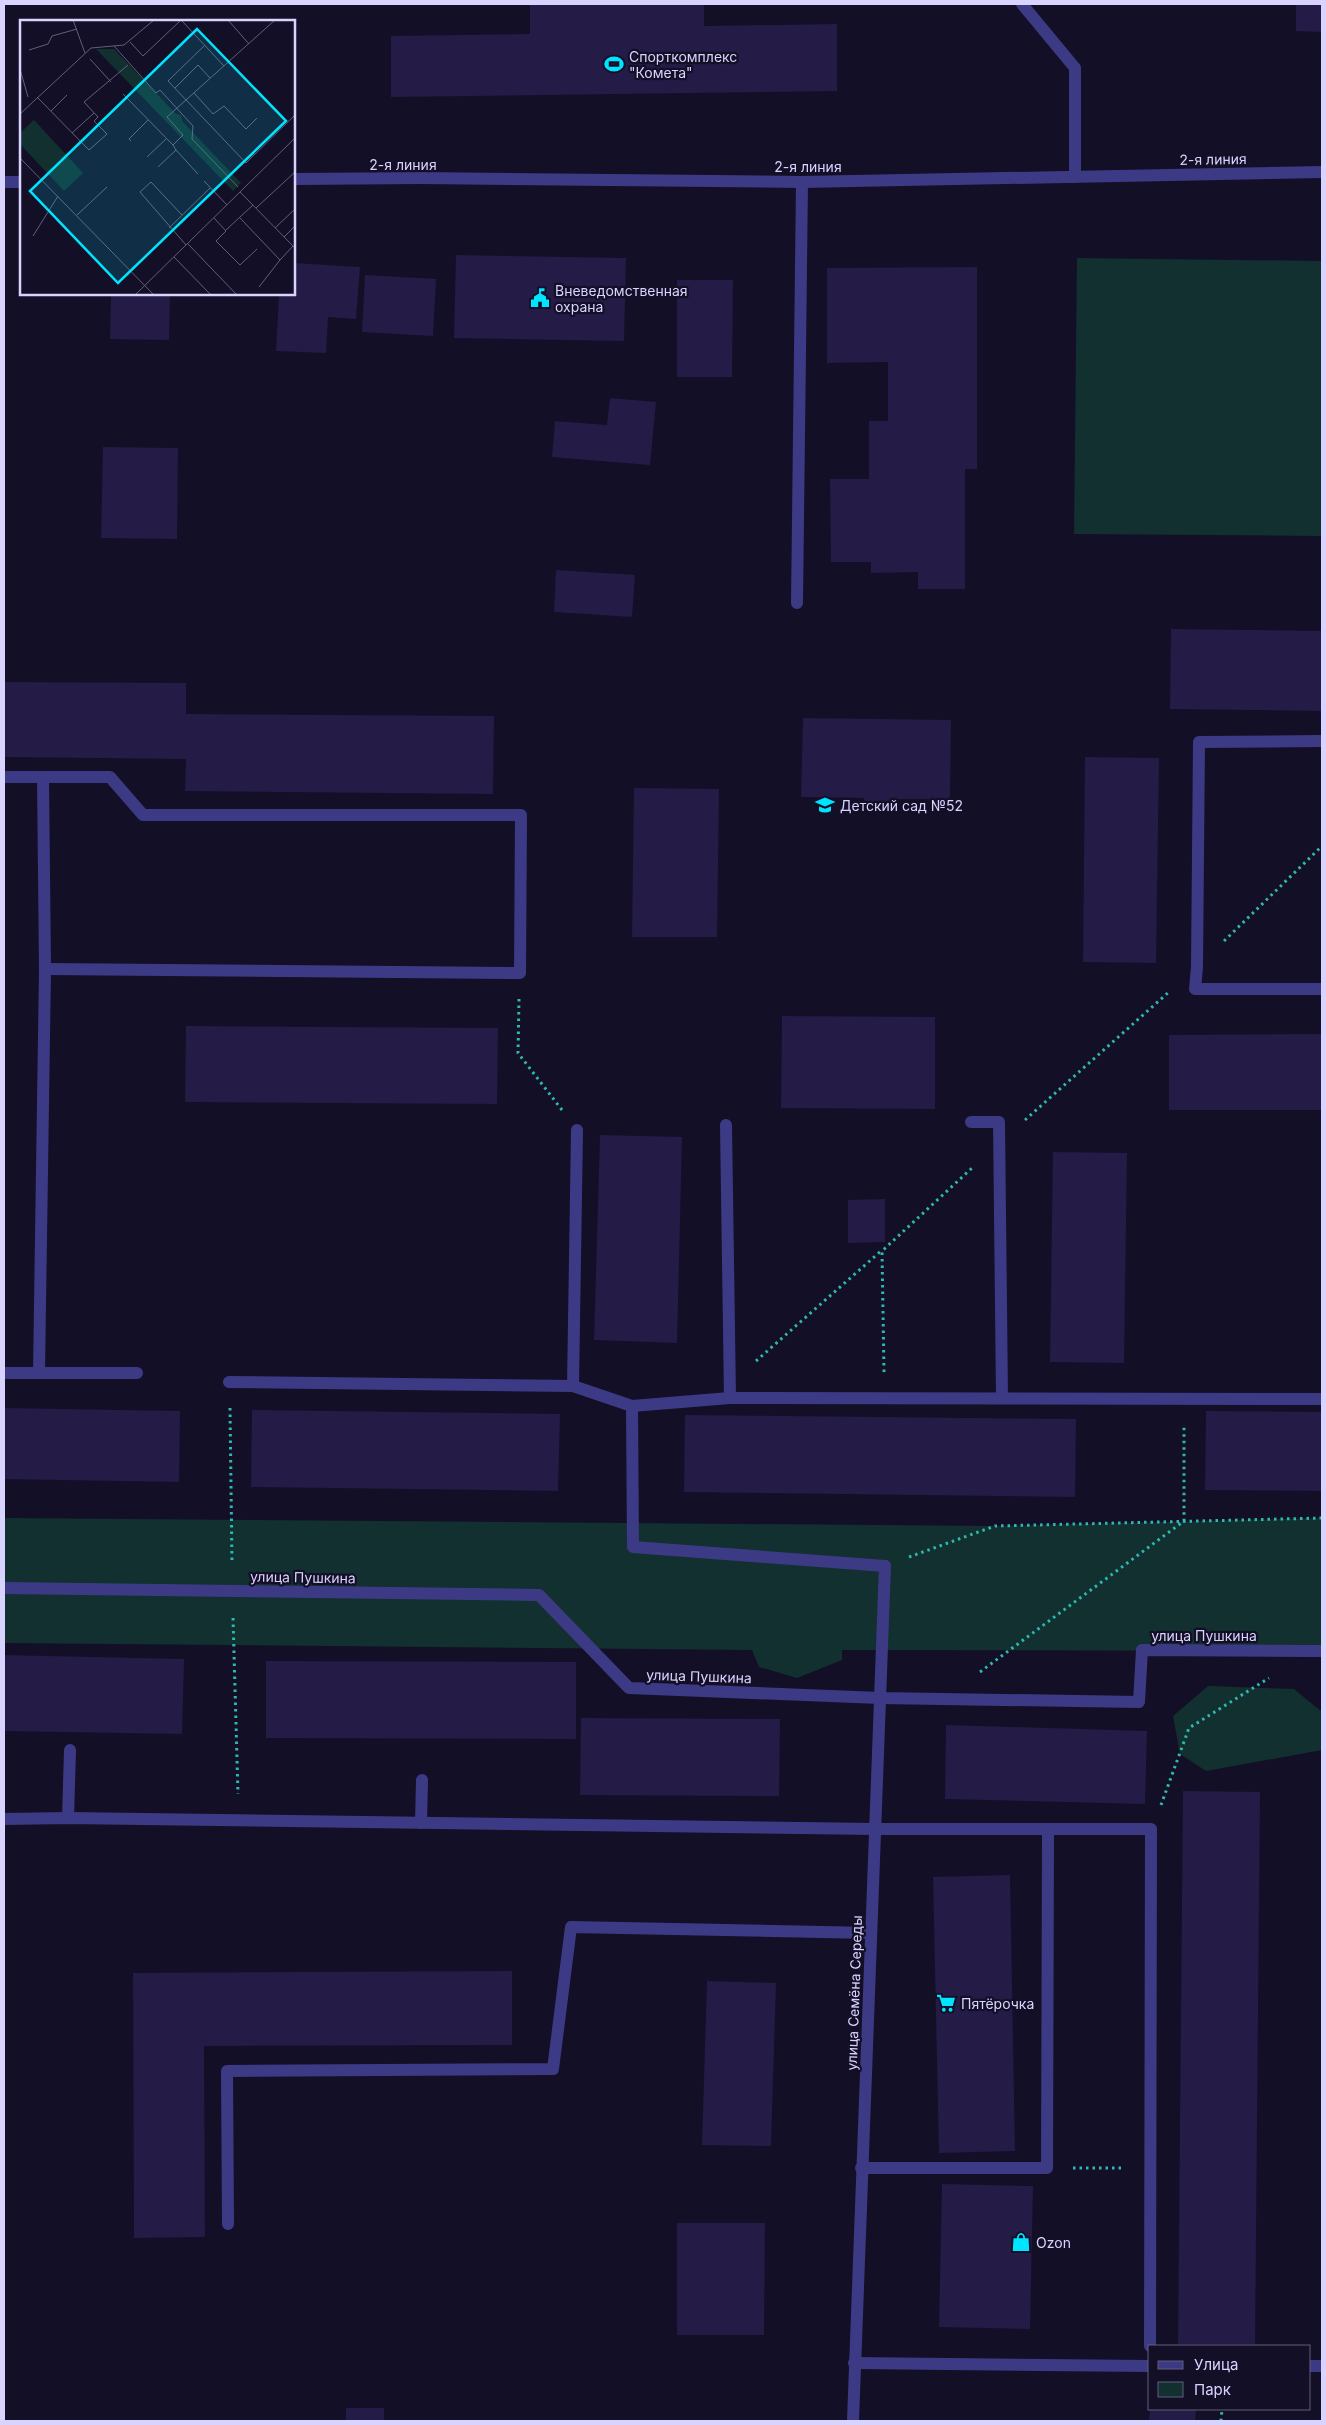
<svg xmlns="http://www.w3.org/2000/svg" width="1326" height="2425" font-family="Inter,sans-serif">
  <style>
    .green { fill: #12302f }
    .building { fill: #241b47 }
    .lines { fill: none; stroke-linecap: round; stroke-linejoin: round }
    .path { stroke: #2fb8b0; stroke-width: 3; stroke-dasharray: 2.5 4; stroke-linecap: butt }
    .service { stroke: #3d3a85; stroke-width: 12 }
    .pedestrian { stroke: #3d3a85; stroke-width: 12 }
    .minor { stroke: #3d3a85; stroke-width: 12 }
    .tertiary { stroke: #3d3a85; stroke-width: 12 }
    .labels { text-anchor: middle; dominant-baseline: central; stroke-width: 4.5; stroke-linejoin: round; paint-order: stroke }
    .poi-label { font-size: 14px; fill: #d9d4ff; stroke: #130f26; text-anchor: start }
    .street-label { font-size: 14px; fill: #d9d4ff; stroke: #130f26 }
    .inset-road { fill: none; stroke: #625e7d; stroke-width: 1 }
    .view { fill: #00e5ff; fill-opacity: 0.15; stroke: #00e5ff; stroke-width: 2.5 }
    .inset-edge { fill: none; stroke: #d9d4ff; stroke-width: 2.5 }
  </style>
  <rect width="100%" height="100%" fill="#130f26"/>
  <!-- green -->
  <g class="green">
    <polygon points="1077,258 1322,261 1322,536 1074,534"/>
    <polygon points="4,1518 995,1526 1322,1518 1322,1651 842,1650 842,1660 797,1678 759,1667 752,1650 4,1643"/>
    <polygon points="1208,1686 1294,1689 1322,1712 1322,1750 1206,1771 1180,1754 1173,1716"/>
  </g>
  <!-- building -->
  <g class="building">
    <polygon points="530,4 704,4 704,26 837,24 837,91 391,97 391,36 530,34"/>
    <polygon points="1296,4 1322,4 1322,32 1296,31"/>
    <polygon points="456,255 626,258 624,341 454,338"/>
    <polygon points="294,263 360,267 356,319 328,317 326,353 276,351 279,294 294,294"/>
    <polygon points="977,267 977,469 965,469 965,589 918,589 918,572 871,573 871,562 831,562 830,479 869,479 869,421 888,421 888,362 827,363 827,268"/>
    <polygon points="365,275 436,279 433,336 362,332"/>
    <polygon points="677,280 733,280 732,377 677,377"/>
    <polygon points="81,294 170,294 169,340 110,339 111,296 81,295"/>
    <polygon points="610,398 656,402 650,465 552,457 555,421 607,425"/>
    <polygon points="103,447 178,448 177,539 101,538"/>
    <polygon points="556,570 635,575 632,617 554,612"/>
    <polygon points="1171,629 1322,631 1322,711 1170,709"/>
    <polygon points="4,682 186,683 186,714 494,716 493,794 185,791 186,759 4,757"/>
    <polygon points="803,718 951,720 950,799 892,799 892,809 865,809 864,798 801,797"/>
    <polygon points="1085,757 1159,758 1156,963 1083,962"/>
    <polygon points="634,788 719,789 717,937 632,937"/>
    <polygon points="782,1016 935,1017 935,1109 781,1108"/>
    <polygon points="186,1026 498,1028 497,1104 185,1102"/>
    <polygon points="1322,1034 1322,1110 1169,1110 1169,1035"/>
    <polygon points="600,1135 682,1137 677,1343 594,1340"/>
    <polygon points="1053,1152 1127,1153 1124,1363 1050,1362"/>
    <polygon points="885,1199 885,1242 848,1243 848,1200"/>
    <polygon points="4,1408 180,1411 179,1482 4,1479"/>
    <polygon points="252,1410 560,1414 558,1491 251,1487"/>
    <polygon points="1206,1411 1322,1412 1322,1491 1205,1490"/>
    <polygon points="685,1415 1076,1419 1075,1497 684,1492"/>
    <polygon points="4,1655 184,1659 182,1734 4,1731"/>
    <polygon points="266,1661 576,1662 576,1739 266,1738"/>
    <polygon points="581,1718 780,1719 779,1796 580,1795"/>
    <polygon points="946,1725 1147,1731 1145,1804 945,1799"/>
    <polygon points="1183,1791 1260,1792 1255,2344 1178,2344"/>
    <polygon points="1010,1875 1015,2151 939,2153 933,1877"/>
    <polygon points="512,1971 512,2045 204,2046 205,2237 134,2238 133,1973"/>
    <polygon points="707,1981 776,1983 771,2146 702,2145"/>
    <polygon points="942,2184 1033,2186 1030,2329 939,2327"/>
    <polygon points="677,2223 765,2223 764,2335 677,2335"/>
    <rect x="346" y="2408" width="38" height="13"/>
    <polygon points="1150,2409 1196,2410 1195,2421 1149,2421"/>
  </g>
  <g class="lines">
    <!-- path -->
    <g class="path">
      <polyline points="1224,941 1322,846"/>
      <polyline points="519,999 518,1053 562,1110"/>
      <polyline points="1025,1120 1170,991"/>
      <polyline points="756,1361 881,1251"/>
      <polyline points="884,1372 882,1251 972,1168"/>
      <polyline points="230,1408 232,1564"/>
      <polyline points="909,1557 995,1526 1322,1518"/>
      <polyline points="233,1618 238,1794"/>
      <polyline points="980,1672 1184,1521 1184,1426"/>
      <polyline points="1161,1805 1189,1728 1269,1678"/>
      <polyline points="1073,2168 1124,2168"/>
      <polyline points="1221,2421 1222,2409"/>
    </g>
    <!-- service -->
    <g class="service">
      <polyline points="1022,4 1075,68 1075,177"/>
      <polyline points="797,603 802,182"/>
      <polyline points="1322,741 1199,742 1197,967 1195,989 1322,989"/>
      <polyline points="4,777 110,777 143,815 521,815 520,973 45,969"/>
      <polyline points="971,1122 999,1122 1002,1398"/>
      <polyline points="726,1125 730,1398"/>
      <polyline points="39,1372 45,969 43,777"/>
      <polyline points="4,1373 137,1373"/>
      <polyline points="229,1382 573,1386 632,1406 633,1547 885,1566"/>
      <polyline points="573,1386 577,1130"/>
      <polyline points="632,1406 730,1398 1322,1399"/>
      <polyline points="68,1818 70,1750"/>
      <polyline points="4,1819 68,1818 875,1829 1151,1829 1150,2346"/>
      <polyline points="421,1823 422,1780"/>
      <polyline points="861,2168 1047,2168 1048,1830"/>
      <polyline points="228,2224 227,2071 553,2069 571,1927 871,1933"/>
      <polyline points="854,2363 1150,2366"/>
      <polyline points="1310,2366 1322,2366"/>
    </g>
    <!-- pedestrian -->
    <polyline class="pedestrian" points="4,1588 539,1595 629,1688 880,1698 1139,1702 1142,1650 1311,1651"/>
    <!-- minor -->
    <g class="minor">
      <polyline points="1311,1651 1322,1651"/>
      <polyline points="853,2421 885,1566"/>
    </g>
    <!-- tertiary -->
    <g class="tertiary">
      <polyline points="294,179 422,178 802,182 1322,172"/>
      <polyline points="4,182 21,182"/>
    </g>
  </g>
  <!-- icons -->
  <defs>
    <g id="stadium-bare" transform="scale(1.5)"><path d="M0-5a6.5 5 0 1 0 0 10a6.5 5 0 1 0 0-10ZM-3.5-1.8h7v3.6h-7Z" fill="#00e5ff" stroke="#130f26" stroke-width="2.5" paint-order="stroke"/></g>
    <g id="civic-bare" transform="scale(1.5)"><path d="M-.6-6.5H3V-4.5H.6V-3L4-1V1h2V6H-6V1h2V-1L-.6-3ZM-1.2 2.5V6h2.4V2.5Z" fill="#00e5ff" stroke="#130f26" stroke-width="2.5" paint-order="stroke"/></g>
    <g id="school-bare" transform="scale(1.5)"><path d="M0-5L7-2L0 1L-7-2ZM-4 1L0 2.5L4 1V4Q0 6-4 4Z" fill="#00e5ff" stroke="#130f26" stroke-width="2.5" paint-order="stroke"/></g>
    <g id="supermarket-bare" transform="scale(1.5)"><path d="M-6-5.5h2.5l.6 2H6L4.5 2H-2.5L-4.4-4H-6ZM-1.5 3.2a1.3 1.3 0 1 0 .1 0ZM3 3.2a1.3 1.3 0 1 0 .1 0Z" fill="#00e5ff" stroke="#130f26" stroke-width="2.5" paint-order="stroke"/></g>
    <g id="shop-bare" transform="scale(1.5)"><path d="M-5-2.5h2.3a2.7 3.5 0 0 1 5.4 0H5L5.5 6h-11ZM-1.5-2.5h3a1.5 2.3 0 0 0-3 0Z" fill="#00e5ff" stroke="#130f26" stroke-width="2.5" paint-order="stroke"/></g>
  </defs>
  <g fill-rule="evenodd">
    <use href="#stadium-bare" x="614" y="64"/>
    <use href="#civic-bare" x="540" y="298"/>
    <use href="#school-bare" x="825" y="805"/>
    <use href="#supermarket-bare" x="946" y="2003"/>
    <use href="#shop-bare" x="1021" y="2242"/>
  </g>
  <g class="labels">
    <!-- poi labels -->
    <g class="poi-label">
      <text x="629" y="56">Спорткомплекс<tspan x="629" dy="16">"Комета"</tspan></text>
      <text x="555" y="290">Вневедомственная<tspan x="555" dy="16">охрана</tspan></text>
      <text x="840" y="805">Детский сад №52</text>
      <text x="961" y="2003">Пятёрочка</text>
      <text x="1036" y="2242">Ozon</text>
    </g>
    <!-- street labels -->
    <g class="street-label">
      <text transform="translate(1213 159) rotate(-1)">2-я линия</text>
      <text x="403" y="164">2-я линия</text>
      <text x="808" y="166">2-я линия</text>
      <text transform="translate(303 1577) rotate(1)">улица Пушкина</text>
      <text x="1204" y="1635">улица Пушкина</text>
      <text transform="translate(699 1676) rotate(2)">улица Пушкина</text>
      <text transform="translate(854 1993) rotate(-88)">улица Семёна Середы</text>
    </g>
  </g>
  <!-- overview -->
  <g transform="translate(20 20)">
    <rect width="275" height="275" fill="#130f26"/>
    <path d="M76,29H94L156,94L161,95L162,101L221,163L213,171ZM14,100L63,153L44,171L0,124V113Z" fill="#12302f"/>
    <path class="inset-road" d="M53,0L65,33M208,0L229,24M162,1L204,46M110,22L123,36L161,0M185,25L148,61L226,143L275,95M94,26L136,73L140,70L173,106L172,119L218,167M9,30L28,24L32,16L57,9M70,39L91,62M0,49L8,77M155,68L178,45L190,58M174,73L193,94L204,86L226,109L237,98M103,74L153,125M17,77L69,130L87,114L74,101L78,97L64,82L108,45M31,91L47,75M0,94L71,28L104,25L134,0M52,113L74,93M111,121L109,119L128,100M127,137L146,119M0,138L134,275M138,147L156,130M178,154L156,130L153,125L163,115L147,97L255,0M184,161L207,185M220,172L275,228M236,188L275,152M57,195L87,167M162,195L131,162L120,172L166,225M194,198L206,211L196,221L220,245L237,229M220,198L260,240L273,226M149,208L190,168M255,208L275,189M206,210L233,185M13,216L38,176M264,217L275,206M167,223L217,275M154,237L191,275M239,267L260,240M115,275L275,118"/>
    <path class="view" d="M177,9L266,101L98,263L10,171Z"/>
    <rect width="275" height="275" class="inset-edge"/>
  </g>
  <!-- border -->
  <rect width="1326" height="2425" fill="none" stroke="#d9d4ff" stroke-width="10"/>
  <!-- legend -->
  <rect x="1148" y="2345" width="162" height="65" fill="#130f26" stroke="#625e7d"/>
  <rect x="1158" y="2361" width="25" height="8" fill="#3d3a85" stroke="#625e7d"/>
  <text x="1194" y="2370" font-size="15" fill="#d9d4ff">Улица</text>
  <rect x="1158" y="2382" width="25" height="15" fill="#12302f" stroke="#625e7d"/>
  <text x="1194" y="2395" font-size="15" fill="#d9d4ff">Парк</text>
</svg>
